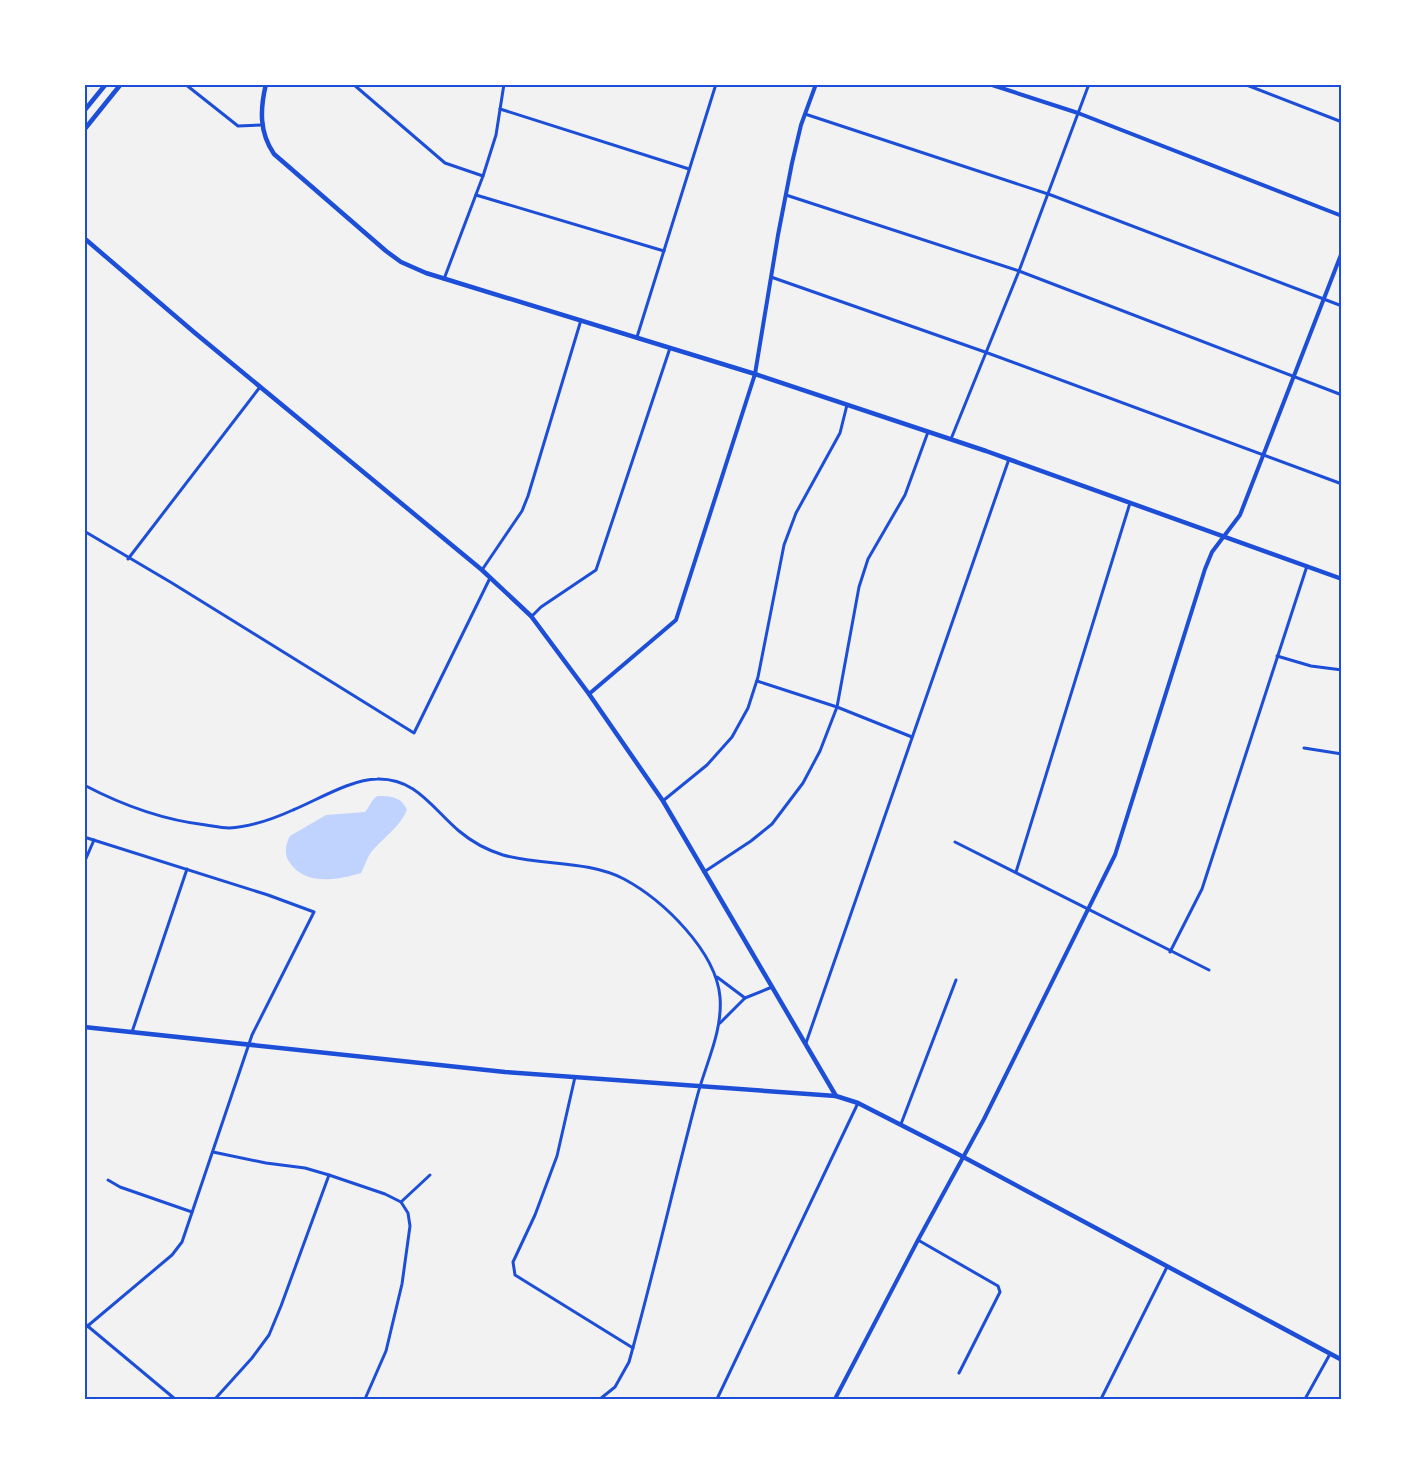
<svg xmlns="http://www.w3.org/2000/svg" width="1426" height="1483" font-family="'Nunito Sans',sans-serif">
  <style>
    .water { fill: #bfd3fe }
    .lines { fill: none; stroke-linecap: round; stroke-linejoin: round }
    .minor { stroke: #1d4ed8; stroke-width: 3 }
    .tertiary { stroke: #1d4ed8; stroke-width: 4 }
    .secondary { stroke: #1d4ed8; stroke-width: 4.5 }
    .primary { stroke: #1d4ed8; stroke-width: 4.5 }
    .neatline { fill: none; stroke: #1d4ed8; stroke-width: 2 }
  </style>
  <rect width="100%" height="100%" fill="#f2f2f2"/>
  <!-- water -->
  <path class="water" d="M378,796C391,796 402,797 407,810C400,827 383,838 372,851C367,857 365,866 361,873C338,880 306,886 290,863C284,855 285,845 290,836L326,815L365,812C370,807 371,799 378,796Z"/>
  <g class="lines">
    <!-- minor -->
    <g class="minor">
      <polyline points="185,84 238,126 262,125"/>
      <polyline points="353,84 445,163 483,176"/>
      <polyline points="1244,84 1342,122"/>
      <polyline points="500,109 689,169"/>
      <polyline points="805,114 1051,195 1342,306"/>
      <polyline points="476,195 664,251"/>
      <polyline points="786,195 1019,271 1342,395"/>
      <polyline points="771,277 985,352 1342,484"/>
      <polyline points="444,279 483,176 496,135 504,84"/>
      <polyline points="637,337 716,84"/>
      <polyline points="951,439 1019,271 1089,84"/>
      <polyline points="84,531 172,583 414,733 490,578"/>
      <polyline points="128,559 260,387"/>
      <polyline points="482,570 522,511 528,496 581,320"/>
      <polyline points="532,616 541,607 596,570 670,348"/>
      <polyline points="1277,656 1311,666 1342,670"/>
      <polyline points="757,681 837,707 912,737"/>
      <polyline points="1304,748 1342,754"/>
      <path d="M84,785C122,805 163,820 206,825C213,826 221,828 229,828C251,827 273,819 293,810C317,800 352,779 377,779C416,778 432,808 459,831C472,842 487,850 503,855C542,866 587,860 624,879C663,900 716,951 720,997C723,1033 704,1067 696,1101C673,1188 653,1276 629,1362L615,1387L600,1399"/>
      <polyline points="664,800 707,765 732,737 748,708 758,677 784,545 796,513 840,433 847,405"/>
      <polyline points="84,837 268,895 314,912 252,1035 182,1242 172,1255 84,1329"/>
      <polyline points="955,842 1209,970"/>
      <polyline points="84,863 94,840"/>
      <polyline points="704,872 751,841 772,824 803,783 820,751 837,707 859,587 868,559 905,495 928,432"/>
      <polyline points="1016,872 1130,503"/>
      <polyline points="1170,952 1202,889 1307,566"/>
      <polyline points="717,977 745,998"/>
      <polyline points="720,1023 745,998 772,987"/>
      <polyline points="132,1032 187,869"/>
      <polyline points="806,1043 1009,459"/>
      <polyline points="575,1077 557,1156 535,1215 513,1262 515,1275 633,1348"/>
      <polyline points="901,1124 956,980"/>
      <polyline points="213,1152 266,1163 305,1168 329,1175 385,1194 401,1202 408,1213 410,1226 402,1284 386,1351 365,1399"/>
      <polyline points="108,1180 120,1187 192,1212"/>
      <polyline points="401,1202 430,1175"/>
      <polyline points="918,1240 998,1286 1000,1292 959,1373"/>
      <polyline points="84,1323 175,1399"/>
      <polyline points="215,1399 252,1358 269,1335 281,1306 329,1175"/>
      <polyline points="717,1399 858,1103"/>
      <polyline points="1101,1399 1167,1267"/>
      <polyline points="1305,1399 1330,1354"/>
    </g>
    <!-- tertiary -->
    <g class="tertiary">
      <polyline points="989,84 1078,113 1342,216"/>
      <polyline points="589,694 676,620 755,374 778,235 792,163 801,125 816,84"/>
      <polyline points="835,1399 918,1240 984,1119 1115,855 1205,569 1212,552 1240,515 1342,252"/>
    </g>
    <!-- secondary -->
    <g class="secondary">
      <path d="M266,84C260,109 259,132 274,154L386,251L401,262L426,273L755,374L986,451L1342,579"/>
      <polyline points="84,238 195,333 482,570 531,616 589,694 663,801 836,1096"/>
      <polyline points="84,1027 505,1072 836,1096 858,1103 954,1152 1342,1360"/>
    </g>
    <!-- primary -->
    <g class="primary">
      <polyline points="84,111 106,84"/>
      <polyline points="84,130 121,84"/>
    </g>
  </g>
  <!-- border -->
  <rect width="1426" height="1483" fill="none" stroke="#ffffff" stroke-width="171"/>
  <rect x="86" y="86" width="1254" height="1312" class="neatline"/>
</svg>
